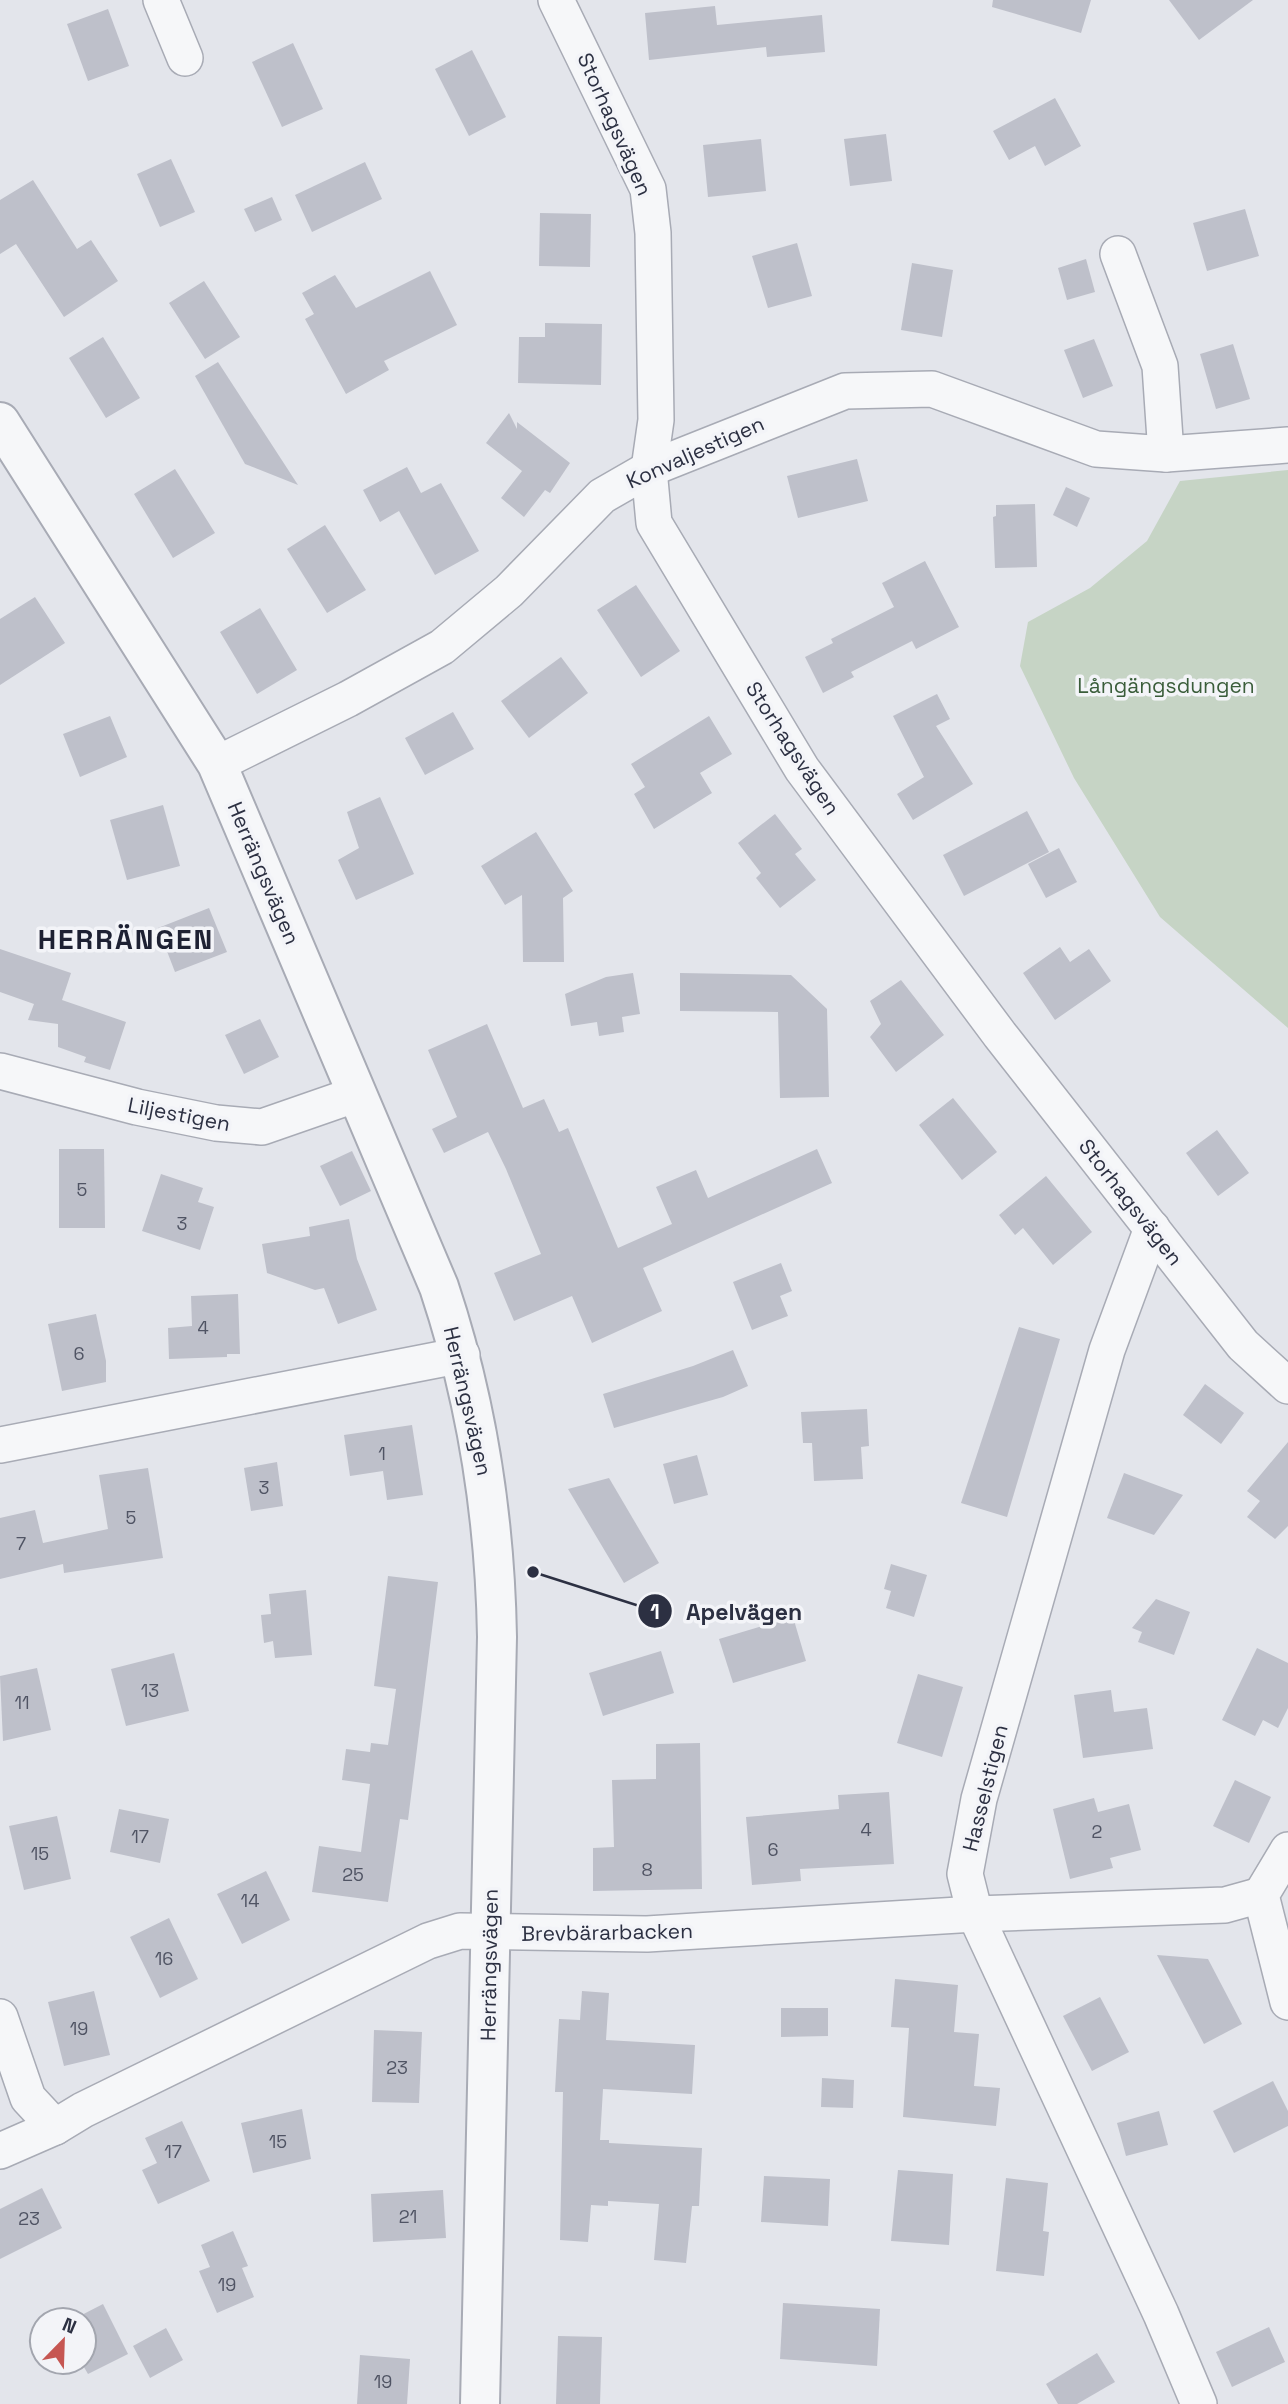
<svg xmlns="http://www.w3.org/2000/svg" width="1288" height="2404" font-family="'Space Grotesk',sans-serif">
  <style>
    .green { fill: #c6d4c5 }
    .building { fill: #bec0ca }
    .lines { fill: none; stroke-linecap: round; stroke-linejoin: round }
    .minor-casing { stroke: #a8abb5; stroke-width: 38 }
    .tertiary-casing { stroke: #a8abb5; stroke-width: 42 }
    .minor { stroke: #f6f7f9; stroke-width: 35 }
    .tertiary { stroke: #f6f7f9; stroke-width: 38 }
    .labels { text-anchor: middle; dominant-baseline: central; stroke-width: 7; stroke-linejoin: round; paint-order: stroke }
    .number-label { font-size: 18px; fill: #505464 }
    .street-label { font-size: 21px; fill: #2c3042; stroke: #f3f4f8 }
    .park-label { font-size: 21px; fill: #3a5d3a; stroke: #f3f4f8 }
    .district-label { font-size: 28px; font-weight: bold; letter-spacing: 2px; fill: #1e2133; stroke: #f3f4f8 }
    .leader { fill: none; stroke: #2c3042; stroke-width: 2.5 }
    .callout-dot { fill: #2c3042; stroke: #f3f4f8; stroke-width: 2.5 }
    .mark-label { font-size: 21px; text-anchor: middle; font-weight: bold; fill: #fff }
    .callout-label { font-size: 23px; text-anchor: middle; font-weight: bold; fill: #2c3042; stroke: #f3f4f8; stroke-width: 7; stroke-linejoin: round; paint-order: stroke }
  </style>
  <rect width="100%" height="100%" fill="#e3e5eb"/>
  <!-- green -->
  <polygon class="green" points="1288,470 1288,1028 1160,917 1074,778 1020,666 1028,622 1090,588 1147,541 1180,481"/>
  <!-- building -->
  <g class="building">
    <polygon points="993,0 1091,0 1081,33 992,7"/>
    <polygon points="1169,0 1253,0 1199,40"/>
    <polygon points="715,6 717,25 822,15 825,52 767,57 766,47 649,60 645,13"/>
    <polygon points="108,9 129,66 88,81 67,24"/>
    <polygon points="293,43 323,109 282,127 252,62"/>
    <polygon points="472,50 506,117 469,136 435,69"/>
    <polygon points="1055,98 1081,146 1045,166 1035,146 1009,160 993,131"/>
    <polygon points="886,134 892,181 850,186 844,139"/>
    <polygon points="761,139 766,191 708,197 703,145"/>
    <polygon points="171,159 195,212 160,227 137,174"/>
    <polygon points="365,162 382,199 312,232 295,195"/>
    <polygon points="33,180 77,249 91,240 118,281 64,317 16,244 0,254 0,200"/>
    <polygon points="272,197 282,220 255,232 244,209"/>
    <polygon points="1245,209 1259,256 1207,271 1193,223"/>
    <polygon points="540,213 591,214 590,267 539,266"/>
    <polygon points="797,243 812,296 768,308 752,256"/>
    <polygon points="1086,259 1095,292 1067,300 1058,268"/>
    <polygon points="912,263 953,270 942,337 901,330"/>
    <polygon points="430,271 457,325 384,361 389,370 346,394 305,319 314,314 302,293 335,275 356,308"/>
    <polygon points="204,281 240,337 205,359 169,303"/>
    <polygon points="545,323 602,324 601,385 518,383 519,337 545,337"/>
    <polygon points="103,337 140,398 106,418 69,358"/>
    <polygon points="1094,339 1113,386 1083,398 1064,350"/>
    <polygon points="1233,344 1250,399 1216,409 1200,354"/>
    <polygon points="218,362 298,485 245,464 195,376"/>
    <polygon points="509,413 517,429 517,422 570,463 550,493 545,490 524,517 501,498 522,471 486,443"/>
    <polygon points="857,459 868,501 798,518 787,476"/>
    <polygon points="407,467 421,493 441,483 479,551 435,575 399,511 380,522 363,490"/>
    <polygon points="175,469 215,533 173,558 134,494"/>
    <polygon points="1066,487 1090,498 1077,527 1053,515"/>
    <polygon points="1035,504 1037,567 995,568 993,517 996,516 996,505"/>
    <polygon points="325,525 366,590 327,613 287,549"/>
    <polygon points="925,561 959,627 916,649 912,641 851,672 854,677 823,693 805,657 833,643 831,639 894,607 882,583"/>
    <polygon points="636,585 680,651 641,677 597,610"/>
    <polygon points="35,597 65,643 0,685 0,619"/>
    <polygon points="260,608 297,670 257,694 220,632"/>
    <polygon points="561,657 588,693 529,738 501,701"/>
    <polygon points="937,694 950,719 936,726 973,784 913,820 897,794 924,777 893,716"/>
    <polygon points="453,712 474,749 425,775 405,738"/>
    <polygon points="110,716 127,757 80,777 63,734"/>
    <polygon points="709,716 732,754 700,773 712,793 654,829 634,794 645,787 631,764"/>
    <polygon points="380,797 414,874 356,900 338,860 359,848 347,812"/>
    <polygon points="163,805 180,866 127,880 110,820"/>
    <polygon points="1027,811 1049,852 964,896 943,855"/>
    <polygon points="775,814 802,849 795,854 816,880 780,908 756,878 761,873 738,843"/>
    <polygon points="536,832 573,891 563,898 564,962 523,962 522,895 505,905 481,866"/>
    <polygon points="1059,848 1077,882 1046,898 1028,864"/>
    <polygon points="209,908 227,952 175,972 158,928"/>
    <polygon points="1060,947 1070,962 1089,949 1111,981 1055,1020 1023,973"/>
    <polygon points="0,949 71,973 62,1000 126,1022 110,1070 84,1062 86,1057 58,1047 58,1024 28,1020 34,1004 0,992"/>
    <polygon points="633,973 640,1014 622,1017 624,1032 599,1036 597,1022 571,1026 565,994 606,977"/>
    <polygon points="680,973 791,975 827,1009 829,1097 780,1098 778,1012 680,1011"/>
    <polygon points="901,980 944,1035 896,1072 870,1037 881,1024 870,1001"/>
    <polygon points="260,1019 279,1057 244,1074 225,1035"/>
    <polygon points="487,1024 523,1108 544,1099 559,1132 568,1128 618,1248 672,1224 656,1187 696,1170 708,1198 817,1149 832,1183 643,1268 662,1311 592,1343 572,1296 514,1321 494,1273 541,1254 506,1169 488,1132 444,1153 432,1129 457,1117 428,1050"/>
    <polygon points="953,1098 997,1152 962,1180 919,1125"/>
    <polygon points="1217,1130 1249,1173 1218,1196 1186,1153"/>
    <polygon points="59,1149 104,1149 105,1228 59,1228"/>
    <polygon points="352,1151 371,1191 340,1206 320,1166"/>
    <polygon points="161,1174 203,1188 198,1202 214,1207 200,1250 142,1231"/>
    <polygon points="1046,1176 1092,1232 1053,1265 1023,1228 1015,1235 999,1215"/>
    <polygon points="349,1219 357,1259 377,1310 338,1324 324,1288 315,1290 267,1273 262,1244 310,1236 309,1227"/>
    <polygon points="781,1263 792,1291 780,1296 788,1316 752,1330 733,1282"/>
    <polygon points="238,1294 240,1354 227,1354 227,1357 169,1359 168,1328 192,1326 191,1296"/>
    <polygon points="96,1314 106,1361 106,1382 62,1391 48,1324"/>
    <polygon points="1019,1327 1060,1339 1007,1517 961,1503"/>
    <polygon points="733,1350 748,1386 723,1397 614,1428 603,1394 693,1366"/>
    <polygon points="1205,1384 1244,1413 1221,1444 1183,1415"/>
    <polygon points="867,1409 869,1446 861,1447 863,1479 814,1481 812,1443 803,1443 801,1412"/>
    <polygon points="412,1425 423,1495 387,1500 383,1471 350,1476 344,1435"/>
    <polygon points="1288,1442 1288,1526 1275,1539 1247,1517 1260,1501 1247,1491"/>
    <polygon points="697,1455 708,1495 674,1504 663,1464"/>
    <polygon points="277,1462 283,1506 251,1511 244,1468"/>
    <polygon points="148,1468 163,1558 64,1573 63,1564 0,1579 0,1518 35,1510 43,1543 108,1529 99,1475"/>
    <polygon points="1124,1473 1183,1495 1154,1535 1107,1518"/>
    <polygon points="609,1478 659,1563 624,1583 568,1489"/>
    <polygon points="891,1564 927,1575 914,1617 886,1608 891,1591 884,1589"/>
    <polygon points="388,1576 438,1582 408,1820 400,1819 388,1902 312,1892 319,1846 361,1852 370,1784 342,1780 346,1749 370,1752 371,1743 388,1745 396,1689 374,1686"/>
    <polygon points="306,1590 312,1655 275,1658 273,1641 264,1643 261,1615 271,1614 269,1594"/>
    <polygon points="1156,1599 1190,1612 1174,1655 1138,1642 1142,1632 1132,1628"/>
    <polygon points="793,1617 806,1661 733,1683 719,1639"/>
    <polygon points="1257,1648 1288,1663 1288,1708 1278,1728 1263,1720 1255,1736 1222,1720"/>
    <polygon points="661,1651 674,1693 603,1716 589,1673"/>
    <polygon points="174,1653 189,1711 126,1726 111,1669"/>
    <polygon points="37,1668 51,1730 3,1741 0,1676"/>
    <polygon points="918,1674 963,1687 942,1757 897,1743"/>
    <polygon points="1111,1690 1114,1712 1147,1708 1153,1749 1083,1758 1074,1695"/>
    <polygon points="700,1743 702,1889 593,1891 593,1848 614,1847 612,1780 656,1779 656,1744"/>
    <polygon points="1235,1780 1271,1797 1249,1843 1213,1826"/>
    <polygon points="889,1792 894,1864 800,1869 801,1881 752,1885 746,1817 839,1809 838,1795"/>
    <polygon points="1094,1798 1098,1812 1129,1804 1141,1850 1110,1858 1113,1868 1070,1879 1053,1809"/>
    <polygon points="119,1809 169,1819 160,1863 110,1852"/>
    <polygon points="57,1816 71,1879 24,1890 9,1826"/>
    <polygon points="266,1871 290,1920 242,1944 217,1894"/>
    <polygon points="169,1918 198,1979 160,1998 130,1937"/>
    <polygon points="1157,1955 1208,1959 1242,2024 1204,2044"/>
    <polygon points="895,1979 958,1985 954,2032 979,2034 974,2086 1000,2088 996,2126 903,2117 909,2028 891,2027"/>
    <polygon points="94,1991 110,2055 64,2066 48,2002"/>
    <polygon points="582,1991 609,1993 606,2040 695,2045 692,2094 603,2089 600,2140 609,2140 609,2143 702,2148 699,2206 692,2206 686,2263 654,2260 659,2204 608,2201 608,2206 591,2205 588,2242 560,2240 563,2092 555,2092 559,2019 580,2020"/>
    <polygon points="1100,1997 1129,2052 1092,2071 1063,2016"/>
    <polygon points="781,2008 828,2008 828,2036 781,2037"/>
    <polygon points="374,2030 422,2032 419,2103 372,2102"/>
    <polygon points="822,2078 854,2080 853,2108 821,2107"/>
    <polygon points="1273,2081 1288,2111 1288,2126 1234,2153 1213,2111"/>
    <polygon points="302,2109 311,2159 253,2173 241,2123"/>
    <polygon points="1159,2111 1168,2145 1126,2156 1117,2123"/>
    <polygon points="182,2121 210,2181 158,2204 142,2170 157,2163 145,2138"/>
    <polygon points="898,2170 953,2174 949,2245 891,2241"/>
    <polygon points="764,2176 830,2179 828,2226 761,2222"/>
    <polygon points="1006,2178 1048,2183 1043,2231 1049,2232 1044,2276 996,2271"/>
    <polygon points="42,2188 62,2228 0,2259 0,2209"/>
    <polygon points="443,2190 446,2238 373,2242 371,2194"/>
    <polygon points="233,2231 248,2266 242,2268 254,2297 217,2313 199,2271 210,2267 201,2245"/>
    <polygon points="783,2303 880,2309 877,2366 780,2359"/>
    <polygon points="103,2304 128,2354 88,2374 81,2362 84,2362 84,2320 72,2320"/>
    <polygon points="1269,2327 1285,2362 1232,2387 1216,2352"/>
    <polygon points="166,2328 183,2360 150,2378 133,2346"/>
    <polygon points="558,2336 602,2337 600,2404 556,2404"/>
    <polygon points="1097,2353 1115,2382 1077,2404 1058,2404 1046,2384"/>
    <polygon points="360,2355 410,2359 407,2404 357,2404"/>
  </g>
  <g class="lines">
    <!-- minor casing -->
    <g class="minor-casing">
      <g id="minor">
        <polyline points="161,0 185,58"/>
        <polyline points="556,0 648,189 653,233 656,420 649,469 654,523 802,769 1000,1035 1243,1345 1288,1386"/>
        <polyline points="1118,254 1160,366 1166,454"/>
        <polyline points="217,764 348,699 442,647 509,591 602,496 649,469 845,391 932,389 1096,449 1166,454 1288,445"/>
        <polyline points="0,1071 137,1107 216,1123 262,1127 357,1094"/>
        <polyline points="1152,1228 1107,1350 979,1799 965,1874 975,1914 1161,2314 1199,2404"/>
        <polyline points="0,1445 462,1355"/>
        <polyline points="1288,1850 1261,1895 1288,2002"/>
        <polyline points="0,2017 28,2098 55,2127"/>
        <polyline points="0,2151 55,2127 83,2110 428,1941 460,1931 647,1934 975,1914 1225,1905 1261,1895"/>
      </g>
    </g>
    <!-- tertiary casing -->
    <g class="tertiary-casing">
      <path id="tertiary" d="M0,422L217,764L439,1287C477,1401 495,1517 497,1637L480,2404"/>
    </g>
    <!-- minor -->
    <use href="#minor" class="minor"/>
    <!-- tertiary -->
    <use href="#tertiary" class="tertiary"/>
  </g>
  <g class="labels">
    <!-- number labels -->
    <g class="number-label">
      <text x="82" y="1189">5</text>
      <text x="182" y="1223">3</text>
      <text x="203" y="1327">4</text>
      <text x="79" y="1353">6</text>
      <text x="382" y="1453">1</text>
      <text x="264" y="1487">3</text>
      <text x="131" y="1517">5</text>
      <text x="21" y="1543">7</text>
      <text x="150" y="1690">13</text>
      <text x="22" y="1702">11</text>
      <text x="866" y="1829">4</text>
      <text x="1097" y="1831">2</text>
      <text x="140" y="1836">17</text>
      <text x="773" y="1849">6</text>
      <text x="40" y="1853">15</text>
      <text x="647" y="1869">8</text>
      <text x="353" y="1874">25</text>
      <text x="250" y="1900">14</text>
      <text x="164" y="1958">16</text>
      <text x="79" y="2028">19</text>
      <text x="397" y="2067">23</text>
      <text x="278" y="2141">15</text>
      <text x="173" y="2151">17</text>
      <text x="408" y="2216">21</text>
      <text x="29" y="2218">23</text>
      <text x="227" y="2284">19</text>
      <text x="383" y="2381">19</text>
    </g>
    <!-- street labels -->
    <g class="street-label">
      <text transform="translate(615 124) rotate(66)">Storhagsvägen</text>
      <text transform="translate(695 452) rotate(-24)">Konvaljestigen</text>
      <text transform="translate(793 748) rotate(57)">Storhagsvägen</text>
      <text transform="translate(264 873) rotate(67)">Herrängsvägen</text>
      <text transform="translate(179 1114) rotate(11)">Liljestigen</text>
      <text transform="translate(1131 1202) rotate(52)">Storhagsvägen</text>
      <text transform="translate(468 1401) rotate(77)">Herrängsvägen</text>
      <text transform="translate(985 1788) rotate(-76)">Hasselstigen</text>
      <text transform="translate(607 1932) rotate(-1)">Brevbärarbacken</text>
      <text transform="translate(489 1965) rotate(-89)">Herrängsvägen</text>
    </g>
    <!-- park labels -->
    <g class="park-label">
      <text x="1166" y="685">Långängsdungen</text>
    </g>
    <!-- district labels -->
    <g class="district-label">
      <text x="126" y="939">HERRÄNGEN</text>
    </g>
  </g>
  <!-- callouts -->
  <path class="leader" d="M533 1572L655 1611"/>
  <g class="callout-dot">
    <circle cx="533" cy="1572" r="7"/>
    <circle cx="655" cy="1611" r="18"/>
  </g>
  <g class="mark-label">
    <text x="655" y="1619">1</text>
  </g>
  <g class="callout-label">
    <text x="744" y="1620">Apelvägen</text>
  </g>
  <!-- north arrow -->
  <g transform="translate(63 2341) rotate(23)"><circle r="33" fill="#f3f4f8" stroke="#a3a6af" stroke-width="2"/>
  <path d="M0-5L12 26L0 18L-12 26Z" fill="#c65652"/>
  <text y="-10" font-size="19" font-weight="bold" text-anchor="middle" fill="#2c3042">N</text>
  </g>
</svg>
